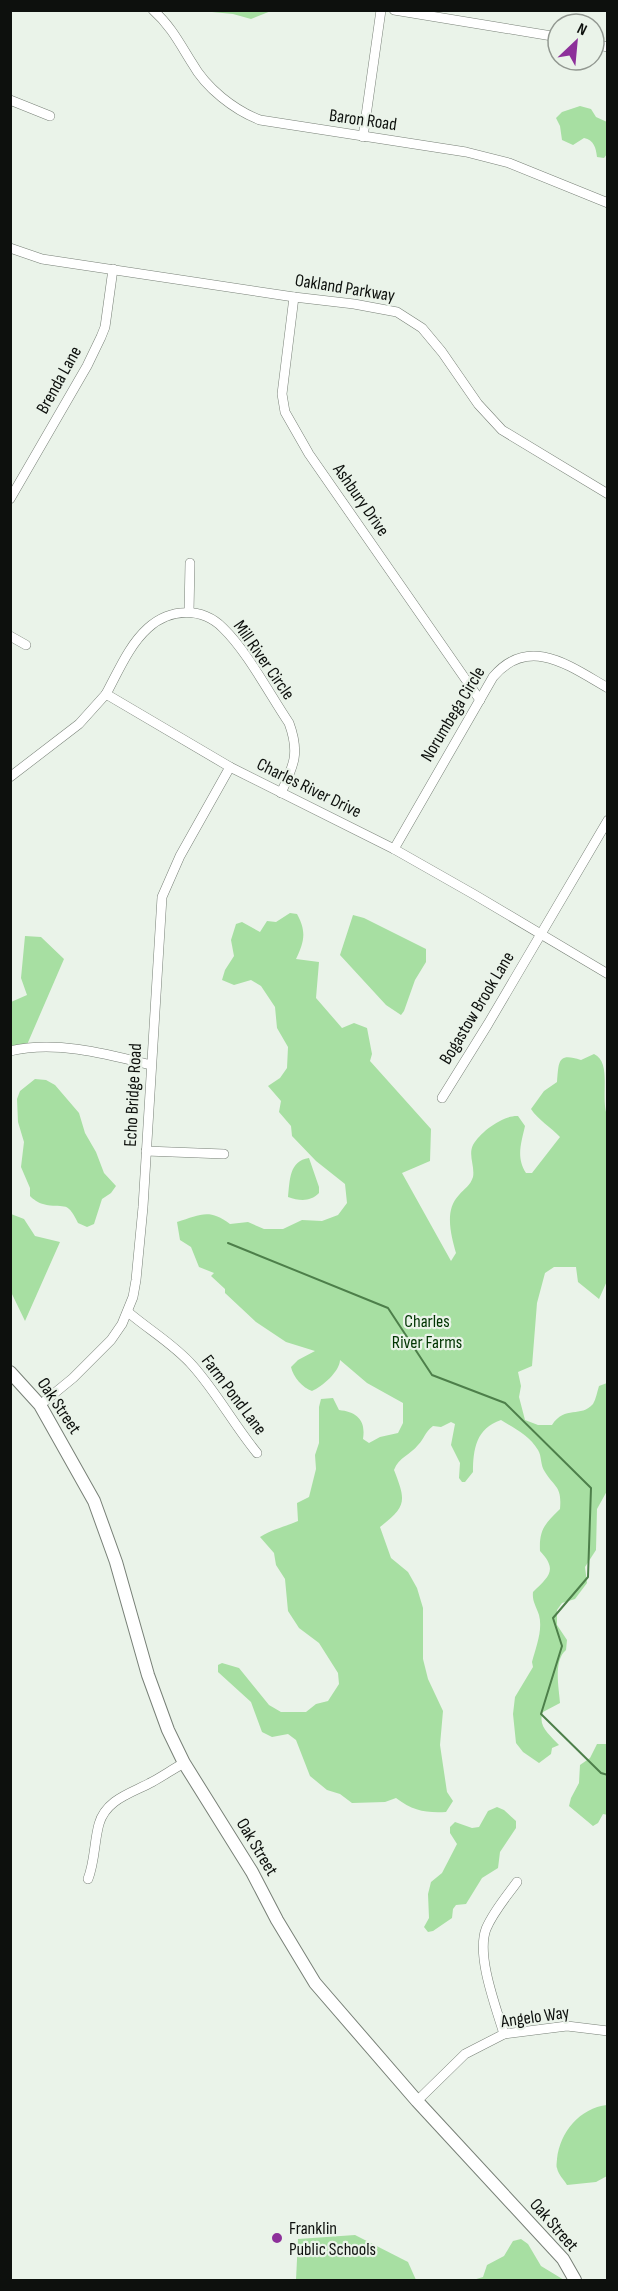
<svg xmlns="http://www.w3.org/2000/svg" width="618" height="2291" font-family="'Sofia Sans Condensed',sans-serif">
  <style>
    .green { fill: #a7dfa2 }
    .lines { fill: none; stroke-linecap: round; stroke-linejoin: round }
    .stream { stroke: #4d7f4a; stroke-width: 2 }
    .minor-casing { stroke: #788077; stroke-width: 10 }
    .secondary-casing { stroke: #788077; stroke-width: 14 }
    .minor { stroke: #fff; stroke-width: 9 }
    .secondary { stroke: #fff; stroke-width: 12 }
    .poi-dot { fill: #8d309a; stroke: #eaf3e9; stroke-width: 2 }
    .labels { text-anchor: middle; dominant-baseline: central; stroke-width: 4.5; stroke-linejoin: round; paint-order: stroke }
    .street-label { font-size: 18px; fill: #0d100d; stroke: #eaf3e9 }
    .park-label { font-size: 18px; fill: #013502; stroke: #eaf3e9 }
    .poi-label { font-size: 18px; fill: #0d100d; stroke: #eaf3e9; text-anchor: start }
  </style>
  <rect width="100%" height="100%" fill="#eaf3e9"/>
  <!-- green -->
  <g class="green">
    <polygon points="211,11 271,11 251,19 233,14 212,12"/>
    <path d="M580,106L591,109L596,117L607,122V154L604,158L597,157C596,148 594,140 584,138L573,145L562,140L560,126L556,118L562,112Z"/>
    <path d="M290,913L297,914C307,932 304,942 296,959L319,962L316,998L342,1028L354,1023L367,1028L372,1054L370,1061L431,1129L430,1161L402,1173L451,1261L456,1253C451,1235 444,1210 459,1195C465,1188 470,1186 473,1177C475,1166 468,1155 473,1145C480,1132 503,1115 518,1116L525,1126C521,1144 516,1157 526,1173H532L560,1137C551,1127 538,1120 531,1109L544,1091L557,1082C559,1062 557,1052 581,1060L594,1054C613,1063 599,1098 608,1118L607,1281L599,1299L578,1282L576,1267H554L545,1273L537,1303L532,1366L518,1372L521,1386L519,1397L525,1420L538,1425H552C565,1405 581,1418 593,1404C596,1399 597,1392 599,1386L607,1383V1491L597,1509L596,1550L585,1567L587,1583L575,1599L562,1603L557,1610V1625L567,1640L566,1650C553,1661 559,1688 560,1703L543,1712C537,1726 550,1735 559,1745L552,1748L551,1754L539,1763L523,1752L516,1743L513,1714L515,1697L533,1667L532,1662C536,1647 543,1630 539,1615C536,1606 532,1601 533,1592C549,1576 558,1570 540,1551C539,1529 545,1524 560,1509C562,1486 555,1488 545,1472C540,1465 542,1456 538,1450C530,1436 514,1428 501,1420C476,1428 473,1450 473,1472L465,1482H462L459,1478L460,1463L451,1445L455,1424L451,1422L441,1427L433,1426C424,1433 425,1438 418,1445C410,1455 399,1457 394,1470C406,1501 407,1506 380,1527L391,1558L408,1572L417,1588L423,1608V1659L428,1679L443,1711L440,1745L447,1792L453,1801L446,1812C426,1813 413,1811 396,1798L385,1802L352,1803L340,1794L327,1790L310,1776L296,1740L288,1734L272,1737L262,1732L251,1702L218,1672V1665L222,1663L239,1668L269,1705L281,1712H306L316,1704L328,1701L339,1684L338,1673L319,1643L299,1628L288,1611L285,1579L276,1565L274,1553L260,1537C273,1529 284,1527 298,1521L297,1503L309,1497L316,1469L315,1455L319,1443V1407L321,1399L333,1398L339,1410C357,1412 366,1420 363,1439L369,1443L380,1437L398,1433L403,1423V1403L367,1383L340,1360C340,1371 322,1387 312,1391C303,1388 293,1377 291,1367L298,1360L315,1351L286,1342L256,1322L225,1293V1289L211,1276L214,1273L199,1267L191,1247L180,1240L177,1222C200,1215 209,1208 230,1224L248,1222L264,1229H283L302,1220L322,1221L338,1215L347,1203L345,1184L316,1161L292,1136L291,1126L279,1112L281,1101L268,1086L280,1078L287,1068L288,1047L277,1028L275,1007L261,986L251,980L234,985L222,980L225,970L234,956L231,940L236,924L242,922L260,932L267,921L276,922Z"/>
    <polygon points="353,915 364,918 426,949 426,962 415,980 404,1011 401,1015 386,1005 340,955"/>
    <polygon points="25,936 41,937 64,959 23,1054 11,1050 11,1002 27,995 21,978"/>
    <path d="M35,1079L46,1080L55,1085L79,1113L85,1133L96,1152L104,1173L116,1186L111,1193L102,1199L94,1224L87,1227L78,1223C66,1198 64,1210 43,1204C38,1203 33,1199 30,1196V1188L21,1167L24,1142L18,1122L17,1099L20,1091Z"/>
    <path d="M309,1158L319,1187V1193C310,1202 300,1201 288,1197C290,1180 289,1161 309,1158Z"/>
    <polygon points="11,1214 24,1219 35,1236 60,1242 25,1321 11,1292"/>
    <polygon points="597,1744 607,1744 608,1815 603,1814 598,1823 593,1826 569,1806 571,1798 579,1783 580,1765 590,1758"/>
    <polygon points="497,1807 504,1810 516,1821 516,1828 500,1852 498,1868 482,1878 466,1904 456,1905 453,1909 452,1918 433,1931 428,1932 424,1927 429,1918 428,1894 431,1882 442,1873 457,1844 450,1833 450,1827 455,1822 472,1828 479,1827 488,1811"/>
    <path d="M607,2105V2176L596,2182L567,2185C564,2180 558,2174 557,2168C556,2167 557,2160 557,2159C560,2132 580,2108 607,2105Z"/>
    <polygon points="355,2235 408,2262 416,2280 296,2280 298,2239"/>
    <polygon points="521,2239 528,2244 541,2266 564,2280 473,2280 483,2277 487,2265 504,2256 513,2241"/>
  </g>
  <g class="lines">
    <!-- stream -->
    <polyline class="stream" points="228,1243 388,1308 432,1375 505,1403 591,1488 588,1577 553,1618 562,1646 541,1714 601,1773 608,1775"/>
    <!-- minor casing -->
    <g class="minor-casing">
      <g id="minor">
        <path d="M153,10C171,26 180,44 192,63C206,88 234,110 260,120L466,152L509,163L608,203"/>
        <polyline points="394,10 558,37"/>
        <polyline points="594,44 608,47"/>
        <polyline points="10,100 50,116"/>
        <polyline points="363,137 381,10"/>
        <polyline points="10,248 42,259 294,297 354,304 397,312 422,328 442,352 478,404 502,430 608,494"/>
        <polyline points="294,297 282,394 285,412 309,454 480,700"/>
        <polyline points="10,499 87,366 101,337 105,327 113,269"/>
        <polyline points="189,612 190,563"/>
        <polyline points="10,636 26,645"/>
        <path d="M106,694C118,672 129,645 148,628C170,608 202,607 223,628C247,651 270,695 289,723C300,753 294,765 281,793"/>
        <polyline points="10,777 79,724 106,694 230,767 394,849 475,895 608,974"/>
        <path d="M394,849L493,677C529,634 571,667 608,688"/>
        <path d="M10,1051C56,1040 107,1054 151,1065"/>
        <polyline points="442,1098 488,1024 608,820"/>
        <polyline points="146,1151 224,1154"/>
        <path d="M128,1312C149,1330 175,1345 193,1366C217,1393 234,1425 257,1453"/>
        <polyline points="40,1405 73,1378 111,1340 122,1324 133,1297 136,1280 143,1207 162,897 180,856 230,767"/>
        <path d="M88,1879C95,1861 94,1842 99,1824C106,1799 132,1793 152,1782C163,1776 173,1769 184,1763"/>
        <path d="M504,2034C496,2007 476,1956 486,1929C493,1912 506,1897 517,1882"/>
        <polyline points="417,2101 465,2054 504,2034 567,2026 608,2031"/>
      </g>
    </g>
    <!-- secondary casing -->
    <g class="secondary-casing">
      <polyline id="secondary" points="10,1372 40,1405 94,1501 116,1562 148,1675 168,1730 184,1763 252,1872 277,1920 315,1983 417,2101 563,2259 575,2280"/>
    </g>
    <!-- minor -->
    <use href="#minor" class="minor"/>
    <!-- secondary -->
    <use href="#secondary" class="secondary"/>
  </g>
  <!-- markers -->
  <circle class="poi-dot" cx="277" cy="2238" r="6"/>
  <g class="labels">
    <!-- street labels -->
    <g class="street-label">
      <text transform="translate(363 120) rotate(8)">Baron Road</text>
      <text transform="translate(345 288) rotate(9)">Oakland Parkway</text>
      <text transform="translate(59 380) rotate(-61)">Brenda Lane</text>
      <text transform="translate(361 500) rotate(55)">Ashbury Drive</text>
      <text transform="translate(264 660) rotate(55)">Mill River Circle</text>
      <text transform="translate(453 714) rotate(-59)">Norumbega Circle</text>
      <text transform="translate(309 788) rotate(26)">Charles River Drive</text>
      <text transform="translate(477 1008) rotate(-59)">Bogastow Brook Lane</text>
      <text transform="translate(133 1095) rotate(-87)">Echo Bridge Road</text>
      <text transform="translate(234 1395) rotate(53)">Farm Pond Lane</text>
      <text transform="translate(59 1406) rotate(56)">Oak Street</text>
      <text transform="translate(257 1847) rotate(59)">Oak Street</text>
      <text transform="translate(535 2017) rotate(-8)">Angelo Way</text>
      <text transform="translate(554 2225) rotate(49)">Oak Street</text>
    </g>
    <!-- park labels -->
    <g class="park-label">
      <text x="427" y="1321">Charles<tspan x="427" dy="21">River Farms</tspan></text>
    </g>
    <!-- poi labels -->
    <g class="poi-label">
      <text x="289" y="2228">Franklin<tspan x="289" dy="21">Public Schools</tspan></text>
    </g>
  </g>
  <!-- border -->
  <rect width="618" height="2291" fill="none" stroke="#0d100d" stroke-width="24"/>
  <!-- north arrow -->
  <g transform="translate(576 42) rotate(26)"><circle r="28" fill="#eaf3e9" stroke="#929891" stroke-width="1.5"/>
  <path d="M0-4.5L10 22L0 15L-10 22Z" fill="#8d309a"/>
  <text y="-9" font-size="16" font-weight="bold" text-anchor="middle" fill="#0d100d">N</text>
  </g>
</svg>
